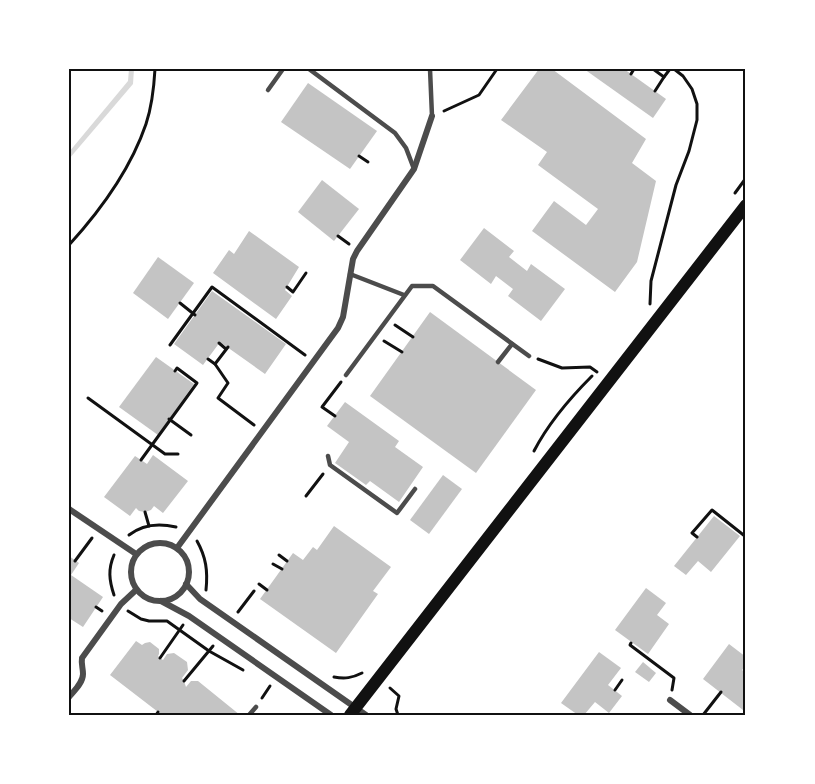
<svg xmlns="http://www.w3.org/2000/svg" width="815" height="784" font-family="'Fira Sans Condensed',sans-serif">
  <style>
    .water { fill: #d9d9d9 }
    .building { fill: #c4c4c4 }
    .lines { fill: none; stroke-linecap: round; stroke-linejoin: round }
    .path { stroke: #111; stroke-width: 3 }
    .service { stroke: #4c4c4c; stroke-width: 4.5 }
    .minor { stroke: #4c4c4c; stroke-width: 6 }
    .secondary { stroke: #111; stroke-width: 12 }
    .neatline { fill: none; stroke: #111; stroke-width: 2 }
  </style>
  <rect width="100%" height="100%" fill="#fff"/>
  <!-- water -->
  <polygon class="water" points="129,69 134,69 133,84 69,159 69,152 128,81"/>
  <!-- building -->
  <g class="building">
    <polygon points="539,69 552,69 646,139 632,163 656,181 637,262 615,292 532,231 554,201 586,225 598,209 538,165 547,152 501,120"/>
    <polygon points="584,69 624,69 666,99 653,118"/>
    <polygon points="308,83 377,131 350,169 281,122"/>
    <polygon points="322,180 359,209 334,241 298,212"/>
    <polygon points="484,228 514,251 509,257 527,271 531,264 565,289 541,321 508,296 513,289 496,276 491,284 460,260"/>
    <polygon points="249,231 299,267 285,290 292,296 276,319 213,273 229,250 234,254"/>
    <polygon points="158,257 194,283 168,319 133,293"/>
    <polygon points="212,291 286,344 265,374 220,342 203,365 174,344"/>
    <polygon points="430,312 536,390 476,473 370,396"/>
    <polygon points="156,357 194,384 158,435 119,407"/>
    <polygon points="345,402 399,441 395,447 423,467 399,502 370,481 366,485 335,463 349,442 327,426"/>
    <polygon points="153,455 188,481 163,513 154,506 151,510 145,512 139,511 136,508 130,516 104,497 135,456 147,464"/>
    <polygon points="443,475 462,489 429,534 410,520"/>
    <polygon points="714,516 740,536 711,572 698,561 686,575 674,566"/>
    <polygon points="334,526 391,567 373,591 378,594 336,653 260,599 293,553 303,560 313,547 317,550"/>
    <polygon points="69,556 79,563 71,575 103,597 83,627 69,618"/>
    <polygon points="646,588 666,603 657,615 669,624 648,654 615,630"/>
    <polygon points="136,641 142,645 145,643 150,642 159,649 159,654 158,656 163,660 167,654 174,653 187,662 188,670 182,678 184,681 186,687 191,681 198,681 240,715 162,715 110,675"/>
    <polygon points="729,644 746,657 746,666 742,670 746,673 746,706 743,710 703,679"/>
    <polygon points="599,652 621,668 608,685 622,696 609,713 595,702 584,715 578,715 561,703"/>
    <polygon points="643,662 656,673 649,682 635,672"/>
  </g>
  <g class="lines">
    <!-- path -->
    <g class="path">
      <polyline points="653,69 664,77 655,91"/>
      <polyline points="631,74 634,69"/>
      <polyline points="664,77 670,69"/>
      <polyline points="444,111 479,95 497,69"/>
      <polyline points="359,156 368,162"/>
      <polyline points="735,193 746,178"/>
      <polyline points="338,236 349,244"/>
      <path d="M69,245C100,211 131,168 146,124C152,106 154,87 155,69"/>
      <polyline points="287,287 293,292 306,273"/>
      <polyline points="180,303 195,315"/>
      <polyline points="650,304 651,281 676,185 689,151 697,120 697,104 692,89 683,76 674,69"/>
      <polyline points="395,325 413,337"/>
      <polyline points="384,341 402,352"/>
      <polyline points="219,343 226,349"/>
      <polyline points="170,345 212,287 305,355"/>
      <polyline points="208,359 215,364 228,383 218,398 254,425"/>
      <polyline points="538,359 562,368 590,367 597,372"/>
      <polyline points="215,364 228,347"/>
      <polyline points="88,398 165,454 178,454"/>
      <polyline points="335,416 322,407 341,382"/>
      <polyline points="169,419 191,435"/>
      <path d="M534,451C548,424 571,397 592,376"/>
      <polyline points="141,460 197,383 177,368 175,371"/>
      <polyline points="306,496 323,474"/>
      <polyline points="145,512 149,526"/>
      <path d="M129,535C143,524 159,523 176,527"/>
      <polyline points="697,537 692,533 712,510 746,537"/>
      <path d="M197,541C206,557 208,571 206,590"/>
      <path d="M114,555C108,569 109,580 114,595"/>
      <polyline points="279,555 287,561"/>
      <polyline points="75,561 92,538"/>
      <polyline points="273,564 282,569"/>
      <polyline points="259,584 267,590"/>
      <polyline points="96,607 102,611"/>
      <polyline points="128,611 141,619 149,621 167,621 209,651 243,670"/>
      <polyline points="238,612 254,591"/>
      <polyline points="631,643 630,645 674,678 672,690"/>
      <polyline points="160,658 183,625"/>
      <path d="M334,677C345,679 352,678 362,673"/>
      <polyline points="184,681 213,646"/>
      <polyline points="390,688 399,696 396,709 398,715"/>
      <polyline points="615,690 622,680"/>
      <polyline points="262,698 270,686"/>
      <polyline points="156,715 158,712"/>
      <polyline points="703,715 721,692"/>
    </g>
    <!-- service -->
    <g class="service">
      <polyline points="309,69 395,133 406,148 414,169"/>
      <polyline points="430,69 432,116"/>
      <polyline points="268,90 283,69"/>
      <polyline points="350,274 404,295"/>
      <polyline points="498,362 512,344"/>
      <polyline points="346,375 412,286 433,286 529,356"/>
      <polyline points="328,456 330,465 397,513 415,489"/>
      <polyline points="249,715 256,707"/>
    </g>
    <!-- minor -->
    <g class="minor">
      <polyline points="69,509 136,554"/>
      <circle cx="160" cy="572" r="29"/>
      <polyline points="177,548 338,328 343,317 353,259 357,251 414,169 432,116"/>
      <polyline points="186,584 200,599 366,715"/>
      <polyline points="161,601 189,616 331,715"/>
      <path d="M69,697C74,691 83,683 83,674C83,668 81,664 82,658L121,604L136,590"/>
      <polyline points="670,700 690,715"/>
    </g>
    <!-- secondary -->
    <polyline class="secondary" points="350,715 746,205"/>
  </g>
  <!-- border -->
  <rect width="815" height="784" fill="none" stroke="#ffffff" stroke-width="141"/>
  <rect x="70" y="70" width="674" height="644" class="neatline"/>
</svg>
